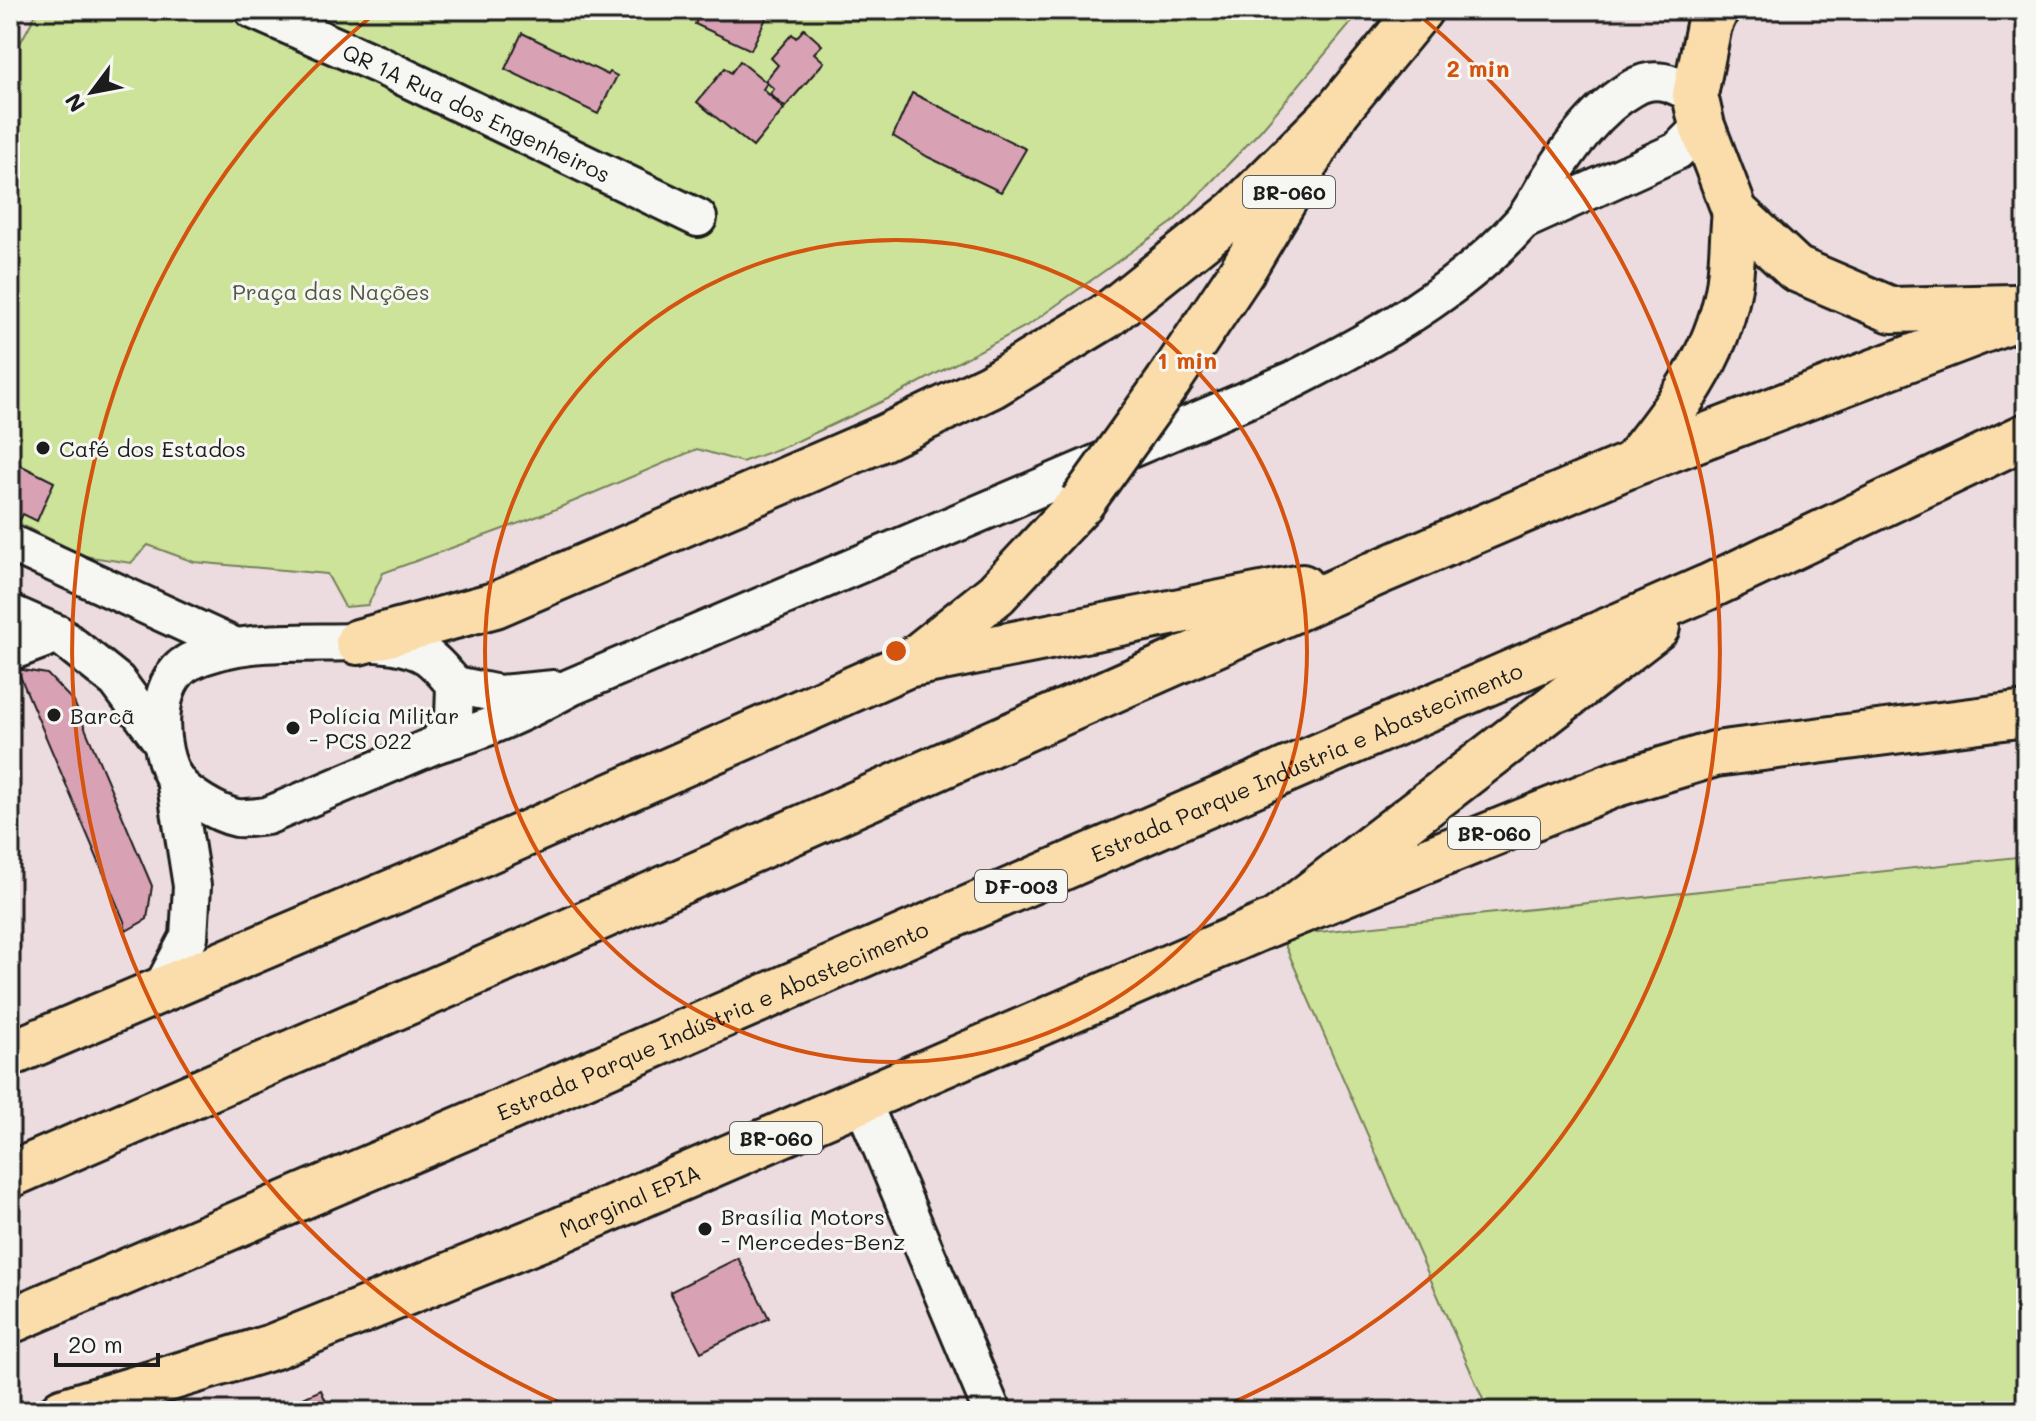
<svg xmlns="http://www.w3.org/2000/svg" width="2036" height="1421" font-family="Mali,sans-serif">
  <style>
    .green { fill: #cce399; stroke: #74805a; stroke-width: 2 }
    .building { fill: #d9a1b4; stroke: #1c1c1c; stroke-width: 2 }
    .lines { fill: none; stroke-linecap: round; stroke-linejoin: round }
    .minor-casing { stroke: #1c1c1c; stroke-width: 42 }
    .major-casing { stroke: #1c1c1c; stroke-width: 50 }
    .highway-casing { stroke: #1c1c1c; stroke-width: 50 }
    .minor { stroke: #f6f6f2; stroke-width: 36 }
    .major { stroke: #faddab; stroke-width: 44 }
    .highway { stroke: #faddab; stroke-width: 44 }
    .highway-bridge-casing { stroke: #1c1c1c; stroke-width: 50; stroke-linecap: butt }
    .highway-bridge { stroke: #faddab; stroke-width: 44 }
    .ring { fill: none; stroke: #d4530e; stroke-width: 4 }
    .poi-dot { fill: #1c1c1c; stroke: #f6f6f2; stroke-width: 3 }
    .labels { text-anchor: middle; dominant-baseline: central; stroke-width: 6; stroke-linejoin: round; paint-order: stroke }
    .shield { fill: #f6f6f2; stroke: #5d5d5c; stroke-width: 2 }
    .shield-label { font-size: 20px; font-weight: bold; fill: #1c1c1c }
    .street-label { font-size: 22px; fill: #1c1c1c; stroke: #f6f6f2 }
    .park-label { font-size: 22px; fill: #515842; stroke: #f6f6f2 }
    .poi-label { font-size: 22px; fill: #1c1c1c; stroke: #f6f6f2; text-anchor: start }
    .centre { fill: #d4530e; stroke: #f6f6f2; stroke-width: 4 }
    .ring-label { font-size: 24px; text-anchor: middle; font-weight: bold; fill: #d4530e; stroke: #f6f6f2; stroke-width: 6; stroke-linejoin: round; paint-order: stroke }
  </style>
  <rect width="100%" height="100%" fill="#eddcdf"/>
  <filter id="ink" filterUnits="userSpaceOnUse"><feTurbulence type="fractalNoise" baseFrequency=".0125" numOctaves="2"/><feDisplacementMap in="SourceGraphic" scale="16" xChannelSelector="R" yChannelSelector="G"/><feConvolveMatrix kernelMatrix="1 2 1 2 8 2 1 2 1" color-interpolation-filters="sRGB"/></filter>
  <g filter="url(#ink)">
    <!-- green -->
    <g class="green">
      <polygon points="38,10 1362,10 1261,130 1173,222 1030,324 896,395 789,445 742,462 697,449 544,514 383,573 368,605 345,607 327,574 194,562 148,545 131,563 84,556 10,519 10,62"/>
      <polygon points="2026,856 2026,1411 1488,1411 1281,936"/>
    </g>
    <!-- building -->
    <g class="building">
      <polygon points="701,10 770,10 751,50 695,24"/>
      <polygon points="804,29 822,45 814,53 824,62 785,107 770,94 774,89 765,81 778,65 771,58 792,34 796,38"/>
      <polygon points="522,33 608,75 610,72 617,76 598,114 505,69"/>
      <polygon points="740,61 767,83 763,89 784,109 753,147 697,102 725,68 731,73"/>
      <polygon points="912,93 1026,149 1001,192 928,157 893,136"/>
      <polygon points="10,460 54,482 37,521 23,514 19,522 10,518"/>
      <polygon points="17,669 47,674 74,702 152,886 147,919 126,931 124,921"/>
      <polygon points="738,1258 769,1318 701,1352 670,1292"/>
      <polygon points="321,1390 330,1411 273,1411"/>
    </g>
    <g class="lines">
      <!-- minor casing -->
      <g class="minor-casing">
        <g id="minor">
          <path id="s1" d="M253,10L379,65L698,218"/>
          <polyline points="1523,221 1677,151 1702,126"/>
          <polyline points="10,543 234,646"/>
          <polyline points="10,613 58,634 117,681 162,742"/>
          <path d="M358,642C381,643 408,644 428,657C438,664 447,676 455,685L454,718L437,744L267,816C258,817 246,819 237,818C218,814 185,795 175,779C156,750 153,681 189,662C240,637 303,644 358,642Z"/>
          <polyline points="10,652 58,634"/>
          <polyline points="455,685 499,694 554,689"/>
          <path d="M437,744C485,731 527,711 571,687L1293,380C1376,338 1459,292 1522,222C1532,210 1540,194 1548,181C1570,147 1597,108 1633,88C1656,74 1673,84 1695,95"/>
          <polyline points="161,990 189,937 192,886 175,779"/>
          <polyline points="862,1101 992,1411"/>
        </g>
      </g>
      <!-- major casing -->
      <g class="major-casing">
        <g id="major">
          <path id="s2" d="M62,1411L272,1347L549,1235L1276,921L1616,784L1715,754L2026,714"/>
        </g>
      </g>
      <!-- highway casing -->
      <g class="highway-casing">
        <g id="highway">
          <polyline points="1716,10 1709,25 1695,95 1702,126 1735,212 1796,269 1892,310 2014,307"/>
          <polyline points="1168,382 1242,271 1337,111 1420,10"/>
          <path d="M1634,462C1675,411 1716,358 1728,292C1733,266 1732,238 1735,212"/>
          <polyline points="358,642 495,605 883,438 991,386 1105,317 1236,212 1337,111"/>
          <polyline points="912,661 996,594 1082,502"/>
          <polyline points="1276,921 1657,627"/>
          <polyline points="10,1054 442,871 907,665 1302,587"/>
          <polyline points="10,1175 486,968 1379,572 1632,464 2026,314"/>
          <path id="s3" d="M10,1321L496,1114L1708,587L2026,436"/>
        </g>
      </g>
      <!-- minor -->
      <use href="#minor" class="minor"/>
      <!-- major -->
      <use href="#major" class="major"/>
      <!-- highway -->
      <use href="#highway" class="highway"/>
      <!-- highway-bridge casing -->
      <g class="highway-bridge-casing">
        <polyline id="highway-bridge" points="1082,502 1168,382"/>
      </g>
      <!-- highway-bridge -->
      <use href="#highway-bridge" class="highway-bridge"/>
    </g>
  </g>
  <!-- distance rings -->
  <g class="ring">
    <circle cx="896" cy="651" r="411"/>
    <path d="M574 1409A823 823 0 0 1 378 11M1414 11A823 823 0 0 1 1218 1409"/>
  </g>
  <!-- markers -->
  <g class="poi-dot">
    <circle cx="43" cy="448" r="8"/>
    <circle cx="54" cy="715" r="8"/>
    <circle cx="293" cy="728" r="8"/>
    <circle cx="705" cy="1229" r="8"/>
  </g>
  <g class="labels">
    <!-- shield labels -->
    <g class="shield">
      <rect x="1243" y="176" width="92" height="32" rx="6"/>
      <rect x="1448" y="817" width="92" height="32" rx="6"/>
      <rect x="975" y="870" width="92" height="32" rx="6"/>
      <rect x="730" y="1122" width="92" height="32" rx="6"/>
    </g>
    <g class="shield-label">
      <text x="1289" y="192">BR-060</text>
      <text x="1494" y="833">BR-060</text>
      <text x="1021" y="886">DF-003</text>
      <text x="776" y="1138">BR-060</text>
    </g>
    <!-- street labels -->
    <g class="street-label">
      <text stroke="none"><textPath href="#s1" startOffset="246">QR 1A Rua dos Engenheiros</textPath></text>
      <text stroke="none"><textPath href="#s3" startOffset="1412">Estrada Parque Indústria e Abastecimento</textPath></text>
      <text stroke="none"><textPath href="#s3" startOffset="764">Estrada Parque Indústria e Abastecimento</textPath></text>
      <text stroke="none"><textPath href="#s2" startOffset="606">Marginal EPIA</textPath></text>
    </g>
    <!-- park labels -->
    <g class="park-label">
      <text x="331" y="291">Praça das Nações</text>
    </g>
    <!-- poi labels -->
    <g class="poi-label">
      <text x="59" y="448">Café dos Estados</text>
      <text x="70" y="715">Barcã</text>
      <text x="309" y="715">Polícia Militar<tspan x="309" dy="25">- PCS 022</tspan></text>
      <text x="721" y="1216">Brasília Motors<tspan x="721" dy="25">- Mercedes-Benz</tspan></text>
    </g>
  </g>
  <circle cx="896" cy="651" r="12" class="centre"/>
  <g class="ring-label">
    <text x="1478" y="77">2 min</text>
    <text x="1187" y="369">1 min</text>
  </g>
  <!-- margin -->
  <rect width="2036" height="1421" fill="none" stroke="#f6f6f2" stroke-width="40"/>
  <rect x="20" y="20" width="1996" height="1381" fill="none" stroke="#1c1c1c" stroke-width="3" filter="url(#ink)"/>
  <!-- north arrow -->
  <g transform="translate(92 92) rotate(238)" stroke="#f6f6f2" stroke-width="6" paint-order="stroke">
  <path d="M0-6L14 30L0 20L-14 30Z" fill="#1c1c1c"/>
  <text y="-12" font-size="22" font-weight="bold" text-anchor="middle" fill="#1c1c1c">N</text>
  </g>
  <!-- scale -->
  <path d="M56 1353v12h102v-12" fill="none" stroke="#1c1c1c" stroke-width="4"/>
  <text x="68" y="1353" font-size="24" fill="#1c1c1c" stroke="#f6f6f2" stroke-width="6" paint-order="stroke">20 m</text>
</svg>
